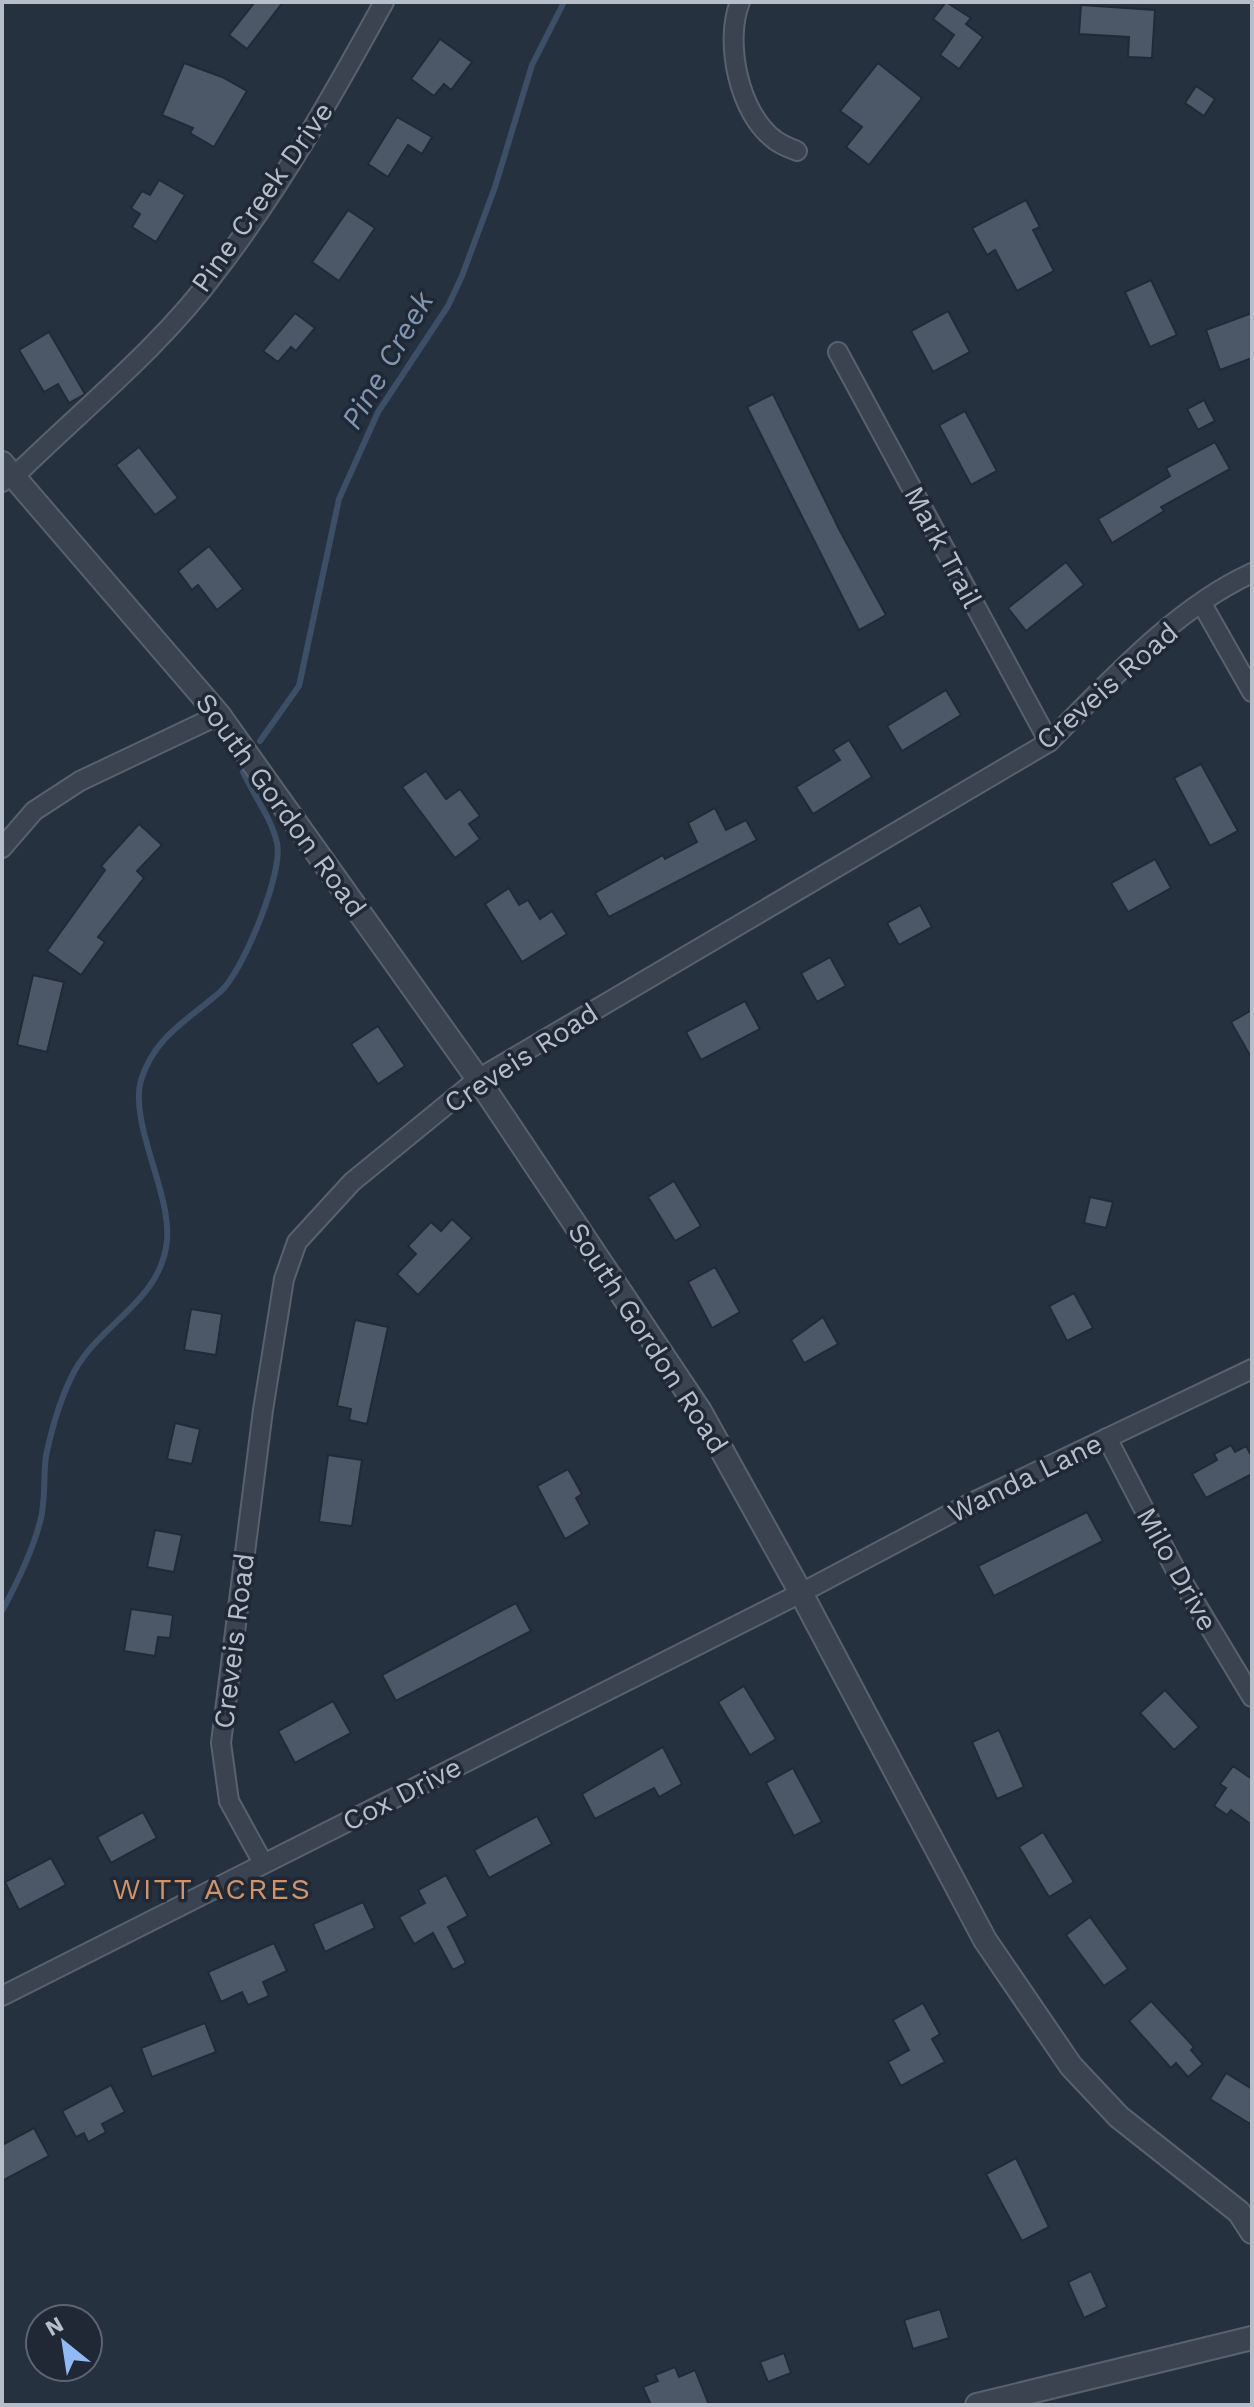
<svg xmlns="http://www.w3.org/2000/svg" width="1254" height="2407" font-family="'Work Sans',sans-serif">
  <style>
    .lines { fill: none; stroke-linecap: round; stroke-linejoin: round }
    .stream { stroke: #3c4f67; stroke-width: 6 }
    .building { fill: #4c5867; stroke: #212a36; stroke-width: 2 }
    .minor-casing { stroke: #58616c; stroke-width: 22 }
    .tertiary-casing { stroke: #58616c; stroke-width: 26 }
    .minor { stroke: #3a434f; stroke-width: 18 }
    .tertiary { stroke: #3a434f; stroke-width: 22 }
    .labels { text-anchor: middle; dominant-baseline: central; stroke-width: 7; stroke-linejoin: round; paint-order: stroke }
    .street-label { font-size: 28px; fill: #b6bec9; stroke: #1f2834 }
    .water-label { font-size: 30px; font-style: italic; fill: #7f95b0; stroke: #1f2834 }
    .neighbourhood-label { font-size: 30px; letter-spacing: 2px; fill: #d19369; stroke: #1f2834 }
  </style>
  <rect width="100%" height="100%" fill="#26313f"/>
  <g class="lines">
    <!-- stream -->
    <g class="stream">
      <polyline points="260,741 299,686 339,499 378,412 448,306 462,276 495,187 532,65 564,2"/>
      <path d="M2,1611C17,1583 32,1553 40,1522C46,1501 43,1477 46,1456C52,1427 61,1396 75,1370C102,1322 162,1300 167,1240C171,1192 129,1123 141,1080C155,1036 188,1020 220,992C243,972 284,871 277,843C272,819 253,794 243,772"/>
    </g>
  </g>
  <!-- building -->
  <g class="building">
    <polygon points="255,2 283,2 247,49 229,35"/>
    <polygon points="946,2 971,18 966,24 983,37 959,69 940,55 954,35 933,19"/>
    <polygon points="1081,5 1155,10 1152,58 1128,57 1129,37 1079,34"/>
    <polygon points="440,39 472,62 451,90 444,84 434,96 411,79"/>
    <polygon points="184,63 222,77 247,91 214,147 190,133 193,128 162,115"/>
    <polygon points="878,63 922,98 869,165 846,147 862,127 840,111"/>
    <polygon points="1196,86 1215,99 1204,116 1185,103"/>
    <polygon points="397,117 432,137 422,154 408,145 388,177 368,164"/>
    <polygon points="159,180 185,195 156,242 132,227 140,214 131,208 142,191 150,195"/>
    <polygon points="1026,200 1040,227 1033,230 1054,271 1017,291 995,250 987,255 972,228"/>
    <polygon points="348,210 375,228 339,281 312,262"/>
    <polygon points="1151,280 1177,335 1150,347 1125,292"/>
    <polygon points="948,311 970,352 933,372 911,331"/>
    <polygon points="295,313 315,328 296,351 291,347 278,362 263,351"/>
    <polygon points="1252,313 1252,358 1220,370 1206,330"/>
    <polygon points="49,332 85,394 69,403 58,384 44,392 19,350"/>
    <polygon points="773,394 840,531 886,615 859,630 747,407"/>
    <polygon points="1204,400 1215,421 1198,430 1187,409"/>
    <polygon points="965,411 997,471 971,485 939,425"/>
    <polygon points="1215,442 1230,469 1161,507 1164,511 1112,543 1098,519 1170,476 1166,468"/>
    <polygon points="139,447 178,498 155,515 116,465"/>
    <polygon points="209,546 243,589 217,610 198,585 192,590 178,571"/>
    <polygon points="1066,562 1084,585 1026,631 1008,608"/>
    <polygon points="946,690 961,715 902,751 887,726"/>
    <polygon points="849,740 872,777 813,814 796,787 840,760 833,750"/>
    <polygon points="1201,764 1238,831 1210,846 1174,778"/>
    <polygon points="426,771 446,799 460,789 480,816 469,824 480,839 455,858 402,787"/>
    <polygon points="715,808 726,830 746,820 757,840 609,917 595,893 663,855 665,859 697,842 688,823"/>
    <polygon points="139,824 162,845 137,871 144,878 98,937 105,942 81,975 47,951 105,870 101,866"/>
    <polygon points="1155,859 1171,888 1128,912 1111,883"/>
    <polygon points="509,888 519,905 528,900 540,919 552,911 567,934 522,962 485,904"/>
    <polygon points="920,905 932,927 899,945 887,923"/>
    <polygon points="830,957 846,986 817,1002 801,973"/>
    <polygon points="33,975 64,982 47,1052 17,1045"/>
    <polygon points="745,1001 760,1029 701,1060 686,1032"/>
    <polygon points="1252,1010 1252,1059 1231,1022"/>
    <polygon points="378,1026 405,1066 378,1084 351,1044"/>
    <polygon points="674,1181 701,1226 675,1241 648,1197"/>
    <polygon points="1090,1197 1113,1202 1106,1228 1084,1223"/>
    <polygon points="452,1219 472,1238 418,1295 397,1274 416,1254 408,1246 431,1222 441,1231"/>
    <polygon points="715,1267 740,1312 712,1328 688,1282"/>
    <polygon points="1074,1293 1093,1328 1067,1341 1049,1306"/>
    <polygon points="191,1309 222,1314 216,1355 184,1350"/>
    <polygon points="823,1317 838,1344 804,1363 791,1340"/>
    <polygon points="355,1320 388,1327 367,1424 349,1420 351,1409 337,1406"/>
    <polygon points="175,1423 200,1429 192,1464 167,1459"/>
    <polygon points="1231,1445 1235,1452 1246,1446 1252,1457 1252,1474 1206,1498 1192,1474 1217,1460 1214,1454"/>
    <polygon points="328,1455 362,1460 352,1526 319,1522"/>
    <polygon points="568,1469 582,1494 576,1498 590,1524 565,1539 537,1486"/>
    <polygon points="1087,1512 1103,1541 994,1596 978,1566"/>
    <polygon points="155,1530 182,1535 174,1572 147,1567"/>
    <polygon points="516,1603 531,1631 396,1701 382,1675"/>
    <polygon points="131,1609 173,1615 170,1638 158,1637 155,1656 124,1651"/>
    <polygon points="744,1686 776,1739 750,1755 718,1702"/>
    <polygon points="1165,1690 1199,1727 1174,1750 1140,1713"/>
    <polygon points="333,1701 351,1733 295,1763 278,1731"/>
    <polygon points="999,1730 1024,1787 997,1799 972,1742"/>
    <polygon points="663,1747 682,1784 659,1797 654,1788 595,1819 582,1794"/>
    <polygon points="1233,1766 1252,1779 1252,1825 1231,1810 1227,1815 1214,1806 1226,1788 1220,1784"/>
    <polygon points="793,1768 822,1822 794,1836 766,1783"/>
    <polygon points="143,1812 157,1838 111,1863 97,1837"/>
    <polygon points="537,1816 552,1844 489,1878 474,1850"/>
    <polygon points="1043,1832 1074,1882 1049,1897 1019,1847"/>
    <polygon points="51,1858 66,1885 19,1910 5,1882"/>
    <polygon points="446,1875 468,1916 448,1927 466,1963 453,1970 433,1933 414,1944 399,1917 425,1903 418,1890"/>
    <polygon points="363,1902 375,1928 325,1952 313,1924"/>
    <polygon points="1090,1917 1128,1969 1104,1986 1066,1935"/>
    <polygon points="274,1943 287,1971 263,1982 269,1996 248,2005 242,1992 221,2002 208,1972"/>
    <polygon points="1151,2001 1194,2047 1191,2050 1203,2064 1188,2077 1176,2063 1171,2068 1129,2021"/>
    <polygon points="923,2003 940,2034 932,2039 945,2062 901,2086 888,2062 909,2050 893,2020"/>
    <polygon points="205,2023 216,2052 152,2077 141,2048"/>
    <polygon points="1226,2073 1252,2089 1252,2125 1210,2099"/>
    <polygon points="111,2085 125,2112 102,2124 106,2132 88,2142 84,2133 76,2137 62,2111"/>
    <polygon points="34,2128 49,2156 2,2181 2,2145"/>
    <polygon points="1016,2158 1049,2227 1022,2241 986,2174"/>
    <polygon points="1091,2271 1107,2307 1084,2318 1068,2282"/>
    <polygon points="940,2309 949,2338 913,2349 904,2320"/>
    <polygon points="784,2353 791,2373 768,2382 760,2362"/>
    <polygon points="675,2367 679,2377 695,2370 709,2405 651,2405 643,2387 658,2381 655,2375"/>
  </g>
  <g class="lines">
    <!-- minor casing -->
    <g class="minor-casing">
      <g id="minor">
        <path d="M740,2C724,42 739,114 775,140C781,145 790,148 797,151"/>
        <polyline points="838,352 1049,742"/>
        <path d="M2,482L23,468C88,405 162,345 216,272C281,187 333,95 384,2"/>
        <polyline points="1202,604 1252,692"/>
        <polyline points="2,848 34,811 80,781 219,715"/>
        <polyline points="1107,1438 1176,1571 1252,1697"/>
        <path d="M263,1863L229,1801L221,1743L263,1410L284,1279L297,1242L352,1182L478,1079L1049,742C1108,683 1175,608 1252,573"/>
        <polyline points="2,1996 801,1593 969,1504 1252,1369"/>
      </g>
    </g>
    <!-- tertiary casing -->
    <g class="tertiary-casing">
      <g id="tertiary">
        <polyline points="2,463 219,715 478,1079 700,1411 801,1593 985,1940 1071,2066 1119,2117 1239,2212 1252,2232"/>
        <polyline points="977,2405 1252,2338"/>
      </g>
    </g>
    <!-- minor -->
    <use href="#minor" class="minor"/>
    <!-- tertiary -->
    <use href="#tertiary" class="tertiary"/>
  </g>
  <g class="labels">
    <!-- street labels -->
    <g class="street-label">
      <text transform="translate(262 197) rotate(-55)">Pine Creek Drive</text>
      <text transform="translate(943 547) rotate(62)">Mark Trail</text>
      <text transform="translate(1107 686) rotate(-41)">Creveis Road</text>
      <text transform="translate(281 805) rotate(54)">South Gordon Road</text>
      <text transform="translate(521 1058) rotate(-33)">Creveis Road</text>
      <text transform="translate(648 1338) rotate(57)">South Gordon Road</text>
      <text transform="translate(1025 1478) rotate(-26)">Wanda Lane</text>
      <text transform="translate(1177 1569) rotate(61)">Milo Drive</text>
      <text transform="translate(234 1641) rotate(-83)">Creveis Road</text>
      <text transform="translate(402 1794) rotate(-27)">Cox Drive</text>
    </g>
    <!-- water labels -->
    <g class="water-label">
      <text transform="translate(387 360) rotate(-60)">Pine Creek</text>
    </g>
    <!-- neighbourhood labels -->
    <g class="neighbourhood-label">
      <text x="212" y="1888">WITT ACRES</text>
    </g>
  </g>
  <!-- border -->
  <rect width="1254" height="2407" fill="none" stroke="#b6bec9" stroke-width="8"/>
  <!-- north arrow -->
  <g transform="translate(64 2343) rotate(330)"><circle r="38" fill="#1f2834" stroke="#5b6470" stroke-width="2"/>
  <path d="M0-6L14 30L0 20L-14 30Z" fill="#91baf4"/>
  <text y="-12" font-size="22" font-weight="bold" text-anchor="middle" fill="#b6bec9">N</text>
  </g>
</svg>
